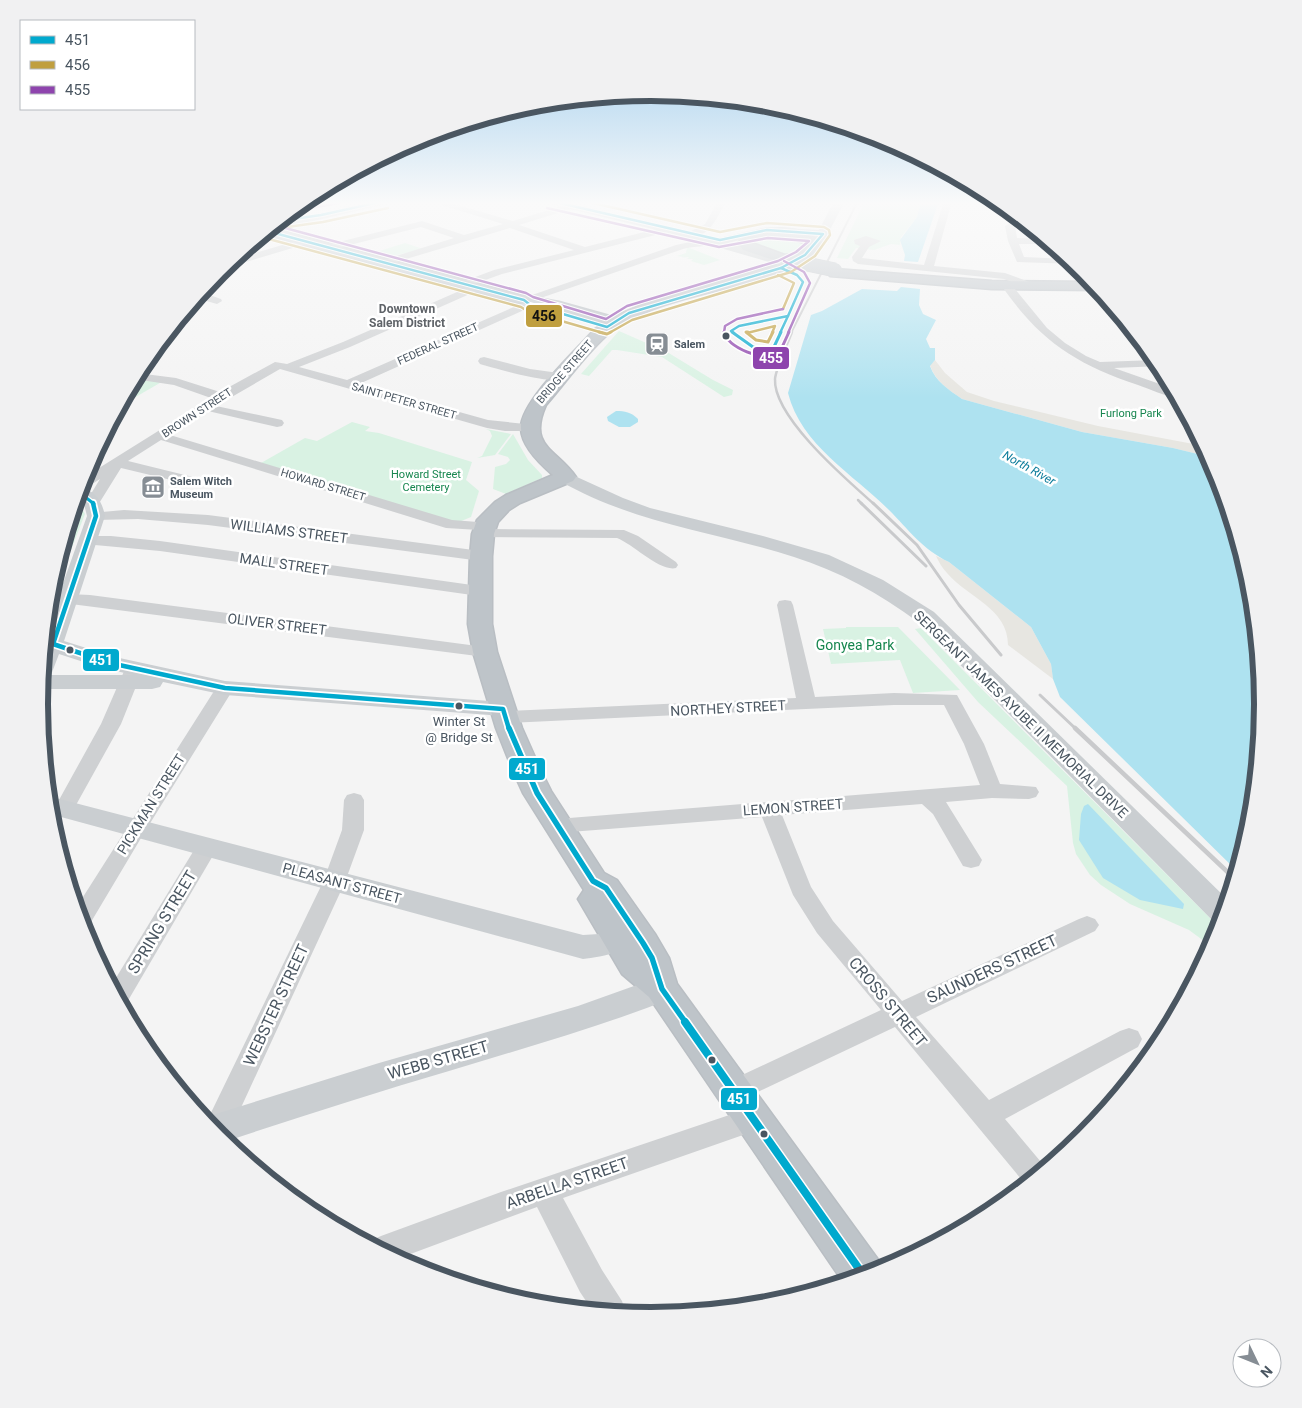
<svg xmlns="http://www.w3.org/2000/svg" width="1302" height="1408" font-family="Roboto,sans-serif">
  <style>
    .green { fill: #d9f2e3 }
    .sand { fill: #e7e6e1 }
    .water { fill: #aee2f0 }
    .lines { fill: none; stroke-linecap: round; stroke-linejoin: round }
    .highway-casing { stroke: #b9bec3; stroke-width: 3 }
    .minor { fill: #ced0d2; fill-rule: evenodd }
    .major { fill: #caced1; fill-rule: evenodd }
    .highway { fill: #bec4c9; fill-rule: evenodd }
    .rail-far3 { stroke: #c9cacc; stroke-width: 2 }
    .rail-far2 { stroke: #c9cacc; stroke-width: 2.5 }
    .rail-far1 { stroke: #c9cacc; stroke-width: 3 }
    .rail { stroke: #c9cacc; stroke-width: 4.5 }
    .highway-bridge-casing { stroke: #b9bec3; stroke-width: 15; stroke-linecap: butt }
    .highway-bridge { stroke: #bec4c9; stroke-width: 14 }
    .bus-1-far4-casing { stroke: #fff; stroke-width: 4.5 }
    .bus-1-far3-casing { stroke: #fff; stroke-width: 5.5 }
    .bus-1-far2-casing { stroke: #fff; stroke-width: 8 }
    .bus-1-far1-casing { stroke: #fff; stroke-width: 9 }
    .bus-1-casing { stroke: #fff; stroke-width: 11 }
    .bus-2-far1-casing { stroke: #fff; stroke-width: 4.5 }
    .bus-2-casing { stroke: #fff; stroke-width: 5.5 }
    .bus-3-far1-casing { stroke: #fff; stroke-width: 4.5 }
    .bus-3-casing { stroke: #fff; stroke-width: 5.5 }
    .bus-1-far4 { stroke: #00a9ce; stroke-width: 2.5 }
    .bus-1-far3 { stroke: #00a9ce; stroke-width: 3 }
    .bus-1-far2 { stroke: #00a9ce; stroke-width: 4.5 }
    .bus-1-far1 { stroke: #00a9ce; stroke-width: 5.5 }
    .bus-1 { stroke: #00a9ce; stroke-width: 8 }
    .bus-2-far1 { stroke: #c09f3f; stroke-width: 2.5 }
    .bus-2 { stroke: #c09f3f; stroke-width: 3 }
    .bus-3-far1 { stroke: #8e44ad; stroke-width: 2.5 }
    .bus-3 { stroke: #8e44ad; stroke-width: 3 }
    .bus-dot { fill: #4a5661; stroke: #fff; stroke-width: 2 }
    .labels { text-anchor: middle; dominant-baseline: central; stroke-width: 5; stroke-linejoin: round; paint-order: stroke }
    .far-street-label { font-size: 11px; fill: #4a5661; stroke: #fff }
    .far-poi-label { font-size: 11px; font-weight: bold; fill: #4a5661; stroke: #fff; text-anchor: start }
    .far-park-label { font-size: 11px; fill: #17864f; stroke: #fff }
    .far-neighbourhood-label { font-size: 12px; font-weight: bold; fill: #5f6368; stroke: #fff }
    .far-water-label { font-size: 12px; font-style: italic; fill: #0c7c9b; stroke: #fff }
    .bus-label { font-size: 13px; fill: #4a5661; stroke: #fff }
    .street-label { font-size: 14px; fill: #4a5661; stroke: #fff }
    .park-label { font-size: 14px; fill: #17864f; stroke: #fff }
    .near-street-label { font-size: 16px; fill: #4a5661; stroke: #fff }
    .rim { fill: none; stroke: #4a5661; stroke-width: 6 }
    .line-badge { stroke: #fff; stroke-width: 2 }
    .badge-label { font-size: 14px; text-anchor: middle; font-weight: bold; fill: #fff }
    .pale-badge-label { font-size: 14px; text-anchor: middle; font-weight: bold; fill: #111 }
  </style>
  <rect width="100%" height="100%" fill="#f4f4f4"/>
  <!-- green -->
  <g class="green">
    <polygon points="865,201 921,201 917,217 901,237 900,245 891,244 874,250 856,248 848,259 837,258"/>
    <polygon points="774,235 793,236 808,244 794,257 782,255 754,246 754,241 763,237"/>
    <polygon points="405,243 423,249 388,257 373,253"/>
    <polygon points="687,247 720,260 704,265 691,261 693,259 686,259 689,258 688,257 681,258 684,257 677,256 686,253"/>
    <polygon points="619,331 667,352 713,380 733,390 732,395 724,397 662,357 617,350 612,350 589,376 581,374"/>
    <polygon points="135,376 165,380 120,406"/>
    <polygon points="352,422 370,427 365,431 379,433 472,462 466,480 479,491 471,517 459,522 452,521 261,463 305,438 317,441"/>
    <polygon points="486,429 511,434 495,455 477,458 482,456 492,436 490,431"/>
    <polygon points="513,434 528,460 542,475 542,478 506,494 493,489 495,467 506,464 510,460 508,457 498,454"/>
    <polygon points="76,501 79,503 85,514 48,609 51,584"/>
    <polygon points="846,627 898,627 960,690 913,693 900,660 831,664 823,629 846,628"/>
    <polygon points="921,628 1220,928 1212,947 1189,930 1130,904 1101,885 1090,875 1076,854 1073,843 1067,786 978,702 915,629"/>
  </g>
  <!-- sand -->
  <g class="sand">
    <path d="M935,360L945,373L967,392L994,401L1098,426L1204,446L1210,457L1173,448L1082,432L962,399C949,390 935,381 930,365Z"/>
    <path d="M936,556L949,562L1031,627L1051,664L1053,679L1008,645C1008,608 968,598 947,573C942,568 939,562 936,556Z"/>
  </g>
  <!-- water -->
  <g class="water">
    <polygon points="921,201 939,201 918,262 904,261 905,255 900,240 917,217"/>
    <path d="M901,287L920,289L919,305L923,314L936,320L926,339L930,348H935V360L930,366C935,381 949,390 962,399L1082,432L1173,448L1210,457L1217,470L1252,585L1263,704L1251,824L1237,871L1060,697L1053,679L1051,664L1031,627L949,562C923,550 908,529 889,510C853,474 801,445 788,393L811,315L822,311L862,289L897,291Z"/>
    <path d="M616,411C625,411 631,412 638,419V422L630,427H619L608,421L607,417Z"/>
    <polygon points="1088,804 1184,904 1183,909 1140,900 1103,878 1079,840 1081,814 1084,806"/>
  </g>
  <g class="lines">
    <!-- highway casing -->
    <g class="highway-casing">
      <g id="highway">
        <path d="M271,228L520,295L559,302L613,317L666,295L783,263L743,250L738,243C753,222 809,225 824,244L808,260L791,270C739,290 646,298 606,336C584,356 566,382 546,405C527,447 557,449 576,477L573,481L520,503L509,510L498,522L494,534L492,556V624L497,652L522,728L541,771L551,791L604,873L617,880L655,934L669,958L677,984L879,1261L883,1270L843,1282L649,997L622,974L578,899L584,890L523,793L513,771L496,728L473,652L468,624L470,556L472,534L477,520L495,502L506,495L553,475C540,464 522,447 521,429C519,403 577,349 595,329L603,324L557,310L514,302L263,234ZM769,236L790,238L809,245L793,258L752,243L755,240Z"/>
        <polygon points="835,269 992,281 1093,282 1099,290 992,289 830,276 828,273"/>
      </g>
    </g>
    <!-- minor -->
    <g class="minor">
      <polygon points="429,201 444,201 513,221 568,204 574,204 574,208 519,225 585,247 668,226 673,229 671,231 502,274 466,287 462,286 462,282 494,270 574,250 510,228 386,265 383,264 383,260 454,238 421,227 334,249 329,246 331,244 422,221 464,235 503,224"/>
      <path d="M718,201H726C718,217 708,240 687,237V233L705,224Z"/>
      <polygon points="944,201 952,201 934,266 1005,273 1032,283 1033,285 1032,287 1024,287 1004,279 858,264 853,261 852,257 860,246 855,244 854,240 866,236 881,241 869,247 862,258 924,265"/>
      <polygon points="1010,223 1015,226 1017,238 1045,239 1051,244 1019,244 1024,257 1069,259 1075,264 1017,262 1008,241 1005,226"/>
      <polygon points="303,239 308,242 306,244 229,267 223,267 231,260"/>
      <path d="M704,239H713L718,242C711,247 693,246 683,249L532,301L534,304L533,306L359,384L488,420L535,425L537,428L535,431H505L487,428L280,369L216,406L282,420L284,423L282,426L277,427L208,411L170,435L452,520L491,523L494,526L491,529L624,530L638,536L676,562L678,565L676,568C660,572 633,544 617,538L478,537L475,534L479,530L446,528L161,440L128,461L197,478L199,481L197,484L192,485L121,468L98,505H88L86,502L100,479L86,488L80,489L83,478L211,398L174,385L134,379L137,373L176,378L220,392L275,362L287,364L343,342L473,285H481L482,287L481,289L350,347L299,367L347,380L523,303L519,300L520,298L535,294L676,245Z"/>
      <path d="M1006,282L1010,283L1047,328L1065,343L1086,356L1100,362L1156,360L1161,366L1114,368L1174,389L1178,397C1165,397 1150,389 1138,385C1074,363 1040,341 1001,285Z"/>
      <polygon points="201,292 221,299 222,301 217,304 196,298"/>
      <path d="M484,357L530,369L559,373L565,377C555,387 495,368 480,364L478,361L480,358Z"/>
      <polygon points="124,510 208,515 481,551 487,553 489,556 487,559 481,561 208,525 138,519 96,520 91,519 89,516 91,513"/>
      <polygon points="89,536 111,536 160,541 479,586 485,588 487,591 485,594 479,596 160,551 84,544 81,541 84,538"/>
      <polygon points="69,594 90,595 485,647 491,648 494,652 491,656 485,657 63,603 61,599 63,595"/>
      <polygon points="785,600 791,601 793,605 815,697 894,693 957,695 984,744 1000,784 1036,787 1039,792 1036,797 1029,799 992,798 946,802 982,860 979,866 971,868 963,866 933,814 922,804 782,815 811,887 833,921 902,1001 1079,919 1087,916 1095,919 1099,925 1095,931 916,1017 989,1100 1120,1031 1129,1028 1138,1031 1142,1039 1138,1047 1005,1119 1046,1168 1026,1185 895,1027 743,1099 734,1103 725,1099 721,1091 725,1083 881,1010 817,933 793,895 762,817 557,833 549,831 546,826 549,821 557,819 980,785 964,744 944,705 894,705 506,723 499,721 496,717 499,713 506,711 796,698 777,605 779,601"/>
      <polygon points="134,664 140,665 143,669 121,724 71,814 64,816 57,814 54,809 101,724 125,669 128,665"/>
      <polygon points="225,682 232,684 234,688 144,833 88,927 83,929 76,908 216,688 218,684"/>
      <polygon points="354,793 361,795 364,800 364,830 345,882 227,1138 221,1140 206,1123 323,882 342,830 344,800 347,795"/>
      <polygon points="207,839 215,842 218,847 126,1004 121,1006 111,986 199,842"/>
      <polygon points="753,1107 763,1110 767,1119 763,1128 563,1198 602,1270 622,1301 626,1314 592,1310 580,1292 537,1207 397,1259 369,1244 370,1241 381,1236 501,1192"/>
    </g>
    <!-- major -->
    <g class="major">
      <polygon points="371,201 391,201 390,203 305,223 272,227 281,220 305,217"/>
      <polygon points="544,201 564,201 714,239 767,227 819,230 834,201 845,201 821,247 817,248 811,244 815,237 767,233 728,243 787,259 789,262 783,266 665,232 545,203"/>
      <path d="M566,472L623,498L650,508L763,536L829,555L883,580L934,612L1228,900L1221,924L1214,922L918,622C880,594 839,571 794,557C713,531 635,524 560,481L557,477L560,473Z"/>
      <path d="M80,487C96,491 102,501 105,516L64,641L115,657L225,681L503,702L511,704L515,709L511,714L503,716L225,695L163,682L160,687L152,689H40L46,631L87,516L84,504L77,499ZM59,654L102,668L134,675H51Z"/>
      <path d="M48,796L583,935L599,934L633,921L643,924L648,932C638,950 602,957 583,959L50,814Z"/>
      <path d="M662,976L673,980L678,989L673,998C600,1027 524,1048 449,1071C374,1093 299,1117 224,1142L203,1118L379,1063L578,1006Z"/>
    </g>
    <!-- highway -->
    <use href="#highway" class="highway"/>
    <!-- rail-far3 -->
    <polyline class="rail-far3" points="791,333 858,201"/>
    <!-- rail-far2 -->
    <g class="rail-far2">
      <path d="M792,332C788,343 776,368 775,379C773,417 847,480 874,504"/>
      <polyline points="858,500 862,504"/>
    </g>
    <!-- rail-far1 -->
    <g class="rail-far1">
      <polyline points="861,503 926,566"/>
      <polyline points="873,503 917,545 959,605 1001,655"/>
      <polyline points="1040,695 1076,729"/>
    </g>
    <!-- rail -->
    <polyline class="rail" points="1075,728 1235,879"/>
    <!-- highway-bridge casing -->
    <g class="highway-bridge-casing">
      <polyline id="highway-bridge" points="788,260 835,270"/>
    </g>
    <!-- highway-bridge -->
    <use href="#highway-bridge" class="highway-bridge"/>
    <!-- bus-1-far4 casing -->
    <g class="bus-1-far4-casing">
      <g id="bus-1-far4">
        <polyline points="279,221 321,215 384,201"/>
        <polyline points="267,231 524,300 529,304 607,327 629,313 781,268 805,255 823,234 767,230 720,240 551,201"/>
        <polyline points="781,268 797,275 803,282 788,316"/>
        <polyline points="734,333 731,331 739,326 788,316 780,333"/>
      </g>
    </g>
    <!-- bus-1-far3 casing -->
    <g class="bus-1-far3-casing">
      <g id="bus-1-far3">
        <polyline points="732,332 753,347 772,351 781,332"/>
        <polyline points="79,492 94,504"/>
      </g>
    </g>
    <!-- bus-1-far2 casing -->
    <g class="bus-1-far2-casing">
      <polyline id="bus-1-far2" points="93,503 96,516 53,644 110,663 225,688 503,709 509,729"/>
    </g>
    <!-- bus-1-far1 casing -->
    <g class="bus-1-far1-casing">
      <polyline id="bus-1-far1" points="509,728 537,793 593,881 606,888 643,943 652,958 662,989 686,1023"/>
    </g>
    <!-- bus-1 casing -->
    <g class="bus-1-casing">
      <polyline id="bus-1" points="685,1022 864,1276"/>
    </g>
    <!-- bus-2-far1 casing -->
    <g class="bus-2-far1-casing">
      <g id="bus-2-far1">
        <polyline points="584,201 720,232 767,223 824,227 829,230 830,235 815,256 791,272 632,320 609,333"/>
        <polyline points="280,228 323,222 388,208"/>
        <polyline points="265,238 521,307 527,311 603,333"/>
        <polyline points="778,275 794,283 783,309"/>
        <polyline points="747,333 775,326 772,333"/>
      </g>
    </g>
    <!-- bus-2 casing -->
    <g class="bus-2-casing">
      <g id="bus-2">
        <polyline points="599,332 607,334 611,332"/>
        <polyline points="748,332 746,332 756,340 768,342 773,332"/>
      </g>
    </g>
    <!-- bus-3-far1 casing -->
    <g class="bus-3-far1-casing">
      <g id="bus-3-far1">
        <polyline points="290,212 349,201"/>
        <polyline points="274,225 526,293 533,297 606,319 627,306 778,261 796,252 809,241 768,238 719,247 547,208"/>
        <polyline points="784,261 804,272 810,283 788,333"/>
        <polyline points="724,333 725,326 737,319 783,309"/>
      </g>
    </g>
    <!-- bus-3 casing -->
    <g class="bus-3-casing">
      <path id="bus-3" d="M724,332C728,348 763,361 778,356L789,332"/>
    </g>
    <!-- bus-1-far4 -->
    <use href="#bus-1-far4" class="bus-1-far4"/>
    <!-- bus-1-far3 -->
    <use href="#bus-1-far3" class="bus-1-far3"/>
    <!-- bus-1-far2 -->
    <use href="#bus-1-far2" class="bus-1-far2"/>
    <!-- bus-1-far1 -->
    <use href="#bus-1-far1" class="bus-1-far1"/>
    <!-- bus-1 -->
    <use href="#bus-1" class="bus-1"/>
    <!-- bus-2-far1 -->
    <use href="#bus-2-far1" class="bus-2-far1"/>
    <!-- bus-2 -->
    <use href="#bus-2" class="bus-2"/>
    <!-- bus-3-far1 -->
    <use href="#bus-3-far1" class="bus-3-far1"/>
    <!-- bus-3 -->
    <use href="#bus-3" class="bus-3"/>
  </g>
  <!-- sky -->
  <linearGradient id="sky" x2="0" y2="1"><stop stop-color="#91c6eb"/><stop offset="0.51" stop-color="#fafafa"/><stop offset="1" stop-color="#fafafa" stop-opacity="0"/></linearGradient>
  <rect width="1302" height="398" fill="url(#sky)"/>
  <!-- icons -->
  <defs>
    <g id="station-square" transform="scale(1.25)"><rect x="-9" y="-9" width="18" height="18" rx="4" fill="#868d94" stroke="#fff"/><path d="M-3-6H3Q5-6 5-4V2Q5 4 3 4L4.5 6H3L1.5 4h-3L-3 6H-4.5L-3 4Q-5 4-5 2V-4Q-5-6-3-6ZM-3.5-4v3h7v-3ZM-3.5 1v1.5H-2V1ZM2 1v1.5H3.5V1Z" fill="#fff"/></g>
    <g id="museum-square" transform="scale(1.25)"><rect x="-9" y="-9" width="18" height="18" rx="4" fill="#868d94" stroke="#fff"/><path d="M0-6L6-3V-2H-6V-3ZM-5-1h2V3h-2ZM-1-1h2V3h-2ZM3-1h2V3H3ZM-6 4H6V6H-6Z" fill="#fff"/></g>
  </defs>
  <g fill-rule="evenodd">
    <use href="#station-square" x="657" y="344"/>
    <use href="#museum-square" x="153" y="487"/>
  </g>
  <!-- markers -->
  <g class="bus-dot">
    <circle cx="726" cy="336" r="4.5"/>
    <circle cx="70" cy="650" r="4.5"/>
    <circle cx="459" cy="706" r="4.5"/>
    <circle cx="712" cy="1060" r="4.5"/>
    <circle cx="764" cy="1134" r="4.5"/>
  </g>
  <g class="labels">
    <!-- far-street labels -->
    <g class="far-street-label">
      <text transform="translate(438 344) rotate(-24)">FEDERAL STREET</text>
      <text transform="translate(565 372) rotate(-49)">BRIDGE STREET</text>
      <text transform="translate(404 401) rotate(16)">SAINT PETER STREET</text>
      <text transform="translate(197 413) rotate(-33)">BROWN STREET</text>
      <text transform="translate(323 485) rotate(17)">HOWARD STREET</text>
    </g>
    <!-- far-poi labels -->
    <g class="far-poi-label">
      <text x="674" y="344">Salem</text>
      <text x="170" y="481">Salem Witch<tspan x="170" dy="13">Museum</tspan></text>
    </g>
    <!-- far-park labels -->
    <g class="far-park-label">
      <text x="1131" y="413">Furlong Park</text>
      <text x="426" y="474">Howard Street<tspan x="426" dy="13">Cemetery</tspan></text>
    </g>
    <!-- far-neighbourhood labels -->
    <g class="far-neighbourhood-label">
      <text x="407" y="309">Downtown<tspan x="407" dy="14">Salem District</tspan></text>
    </g>
    <!-- far-water labels -->
    <g class="far-water-label">
      <text transform="translate(1029 468) rotate(29)">North River</text>
    </g>
    <!-- bus labels -->
    <g class="bus-label">
      <text x="459" y="721">Winter St<tspan x="459" dy="16">@ Bridge St</tspan></text>
    </g>
    <!-- street labels -->
    <g class="street-label">
      <text transform="translate(289 531) rotate(7)">WILLIAMS STREET</text>
      <text transform="translate(284 564) rotate(8)">MALL STREET</text>
      <text transform="translate(277 624) rotate(7)">OLIVER STREET</text>
      <text transform="translate(728 708) rotate(-3)">NORTHEY STREET</text>
      <text transform="translate(1021 714) rotate(44)">SERGEANT JAMES AYUBE II MEMORIAL DRIVE</text>
      <text transform="translate(151 804) rotate(-58)">PICKMAN STREET</text>
      <text transform="translate(793 807) rotate(-4)">LEMON STREET</text>
      <text transform="translate(342 883) rotate(15)">PLEASANT STREET</text>
    </g>
    <!-- park labels -->
    <g class="park-label">
      <text x="855" y="645">Gonyea Park</text>
    </g>
    <!-- near-street labels -->
    <g class="near-street-label">
      <text transform="translate(162 922) rotate(-59)">SPRING STREET</text>
      <text transform="translate(992 969) rotate(-25)">SAUNDERS STREET</text>
      <text transform="translate(888 1002) rotate(50)">CROSS STREET</text>
      <text transform="translate(276 1005) rotate(-65)">WEBSTER STREET</text>
      <text transform="translate(438 1060) rotate(-16)">WEBB STREET</text>
      <text transform="translate(567 1183) rotate(-19)">ARBELLA STREET</text>
    </g>
  </g>
  <!-- crop -->
  <path d="M0 0H1302V1408H0ZM48 704a603 603 0 1 1 1206 0a603 603 0 1 1-1206 0Z" fill="#f1f1f2" fill-rule="evenodd"/>
  <path class="rim" d="M48 704a603 603 0 1 1 1206 0a603 603 0 1 1-1206 0Z"/>
  <g class="line-badge">
    <rect x="525" y="304" width="38" height="24" rx="5" fill="#c09f3f"/>
    <rect x="752" y="346" width="38" height="24" rx="5" fill="#8e44ad"/>
    <rect x="82" y="648" width="38" height="24" rx="5" fill="#00a9ce"/>
    <rect x="508" y="757" width="38" height="24" rx="5" fill="#00a9ce"/>
    <rect x="720" y="1087" width="38" height="24" rx="5" fill="#00a9ce"/>
  </g>
  <g class="badge-label">
    <text x="771" y="363">455</text>
    <text x="101" y="665">451</text>
    <text x="527" y="774">451</text>
    <text x="739" y="1104">451</text>
  </g>
  <g class="pale-badge-label">
    <text x="544" y="321">456</text>
  </g>
  <!-- legend -->
  <rect x="20" y="20" width="175" height="90" fill="#ffffff" stroke="#b7bbc0"/>
  <rect x="30" y="36" width="25" height="8" fill="#00a9ce" stroke="#b7bbc0"/>
  <text x="65" y="45" font-size="15" fill="#4a5661">451</text>
  <rect x="30" y="61" width="25" height="8" fill="#c09f3f" stroke="#b7bbc0"/>
  <text x="65" y="70" font-size="15" fill="#4a5661">456</text>
  <rect x="30" y="86" width="25" height="8" fill="#8e44ad" stroke="#b7bbc0"/>
  <text x="65" y="95" font-size="15" fill="#4a5661">455</text>
  <!-- north arrow -->
  <g transform="translate(1257 1363) rotate(133)"><circle r="24" fill="#ffffff" stroke="#b7bbc0"/>
  <path d="M0-4L9 19L0 12L-9 19Z" fill="#868d94"/>
  <text y="-8" font-size="14" font-weight="bold" text-anchor="middle" fill="#4a5661">N</text>
  </g>
</svg>
